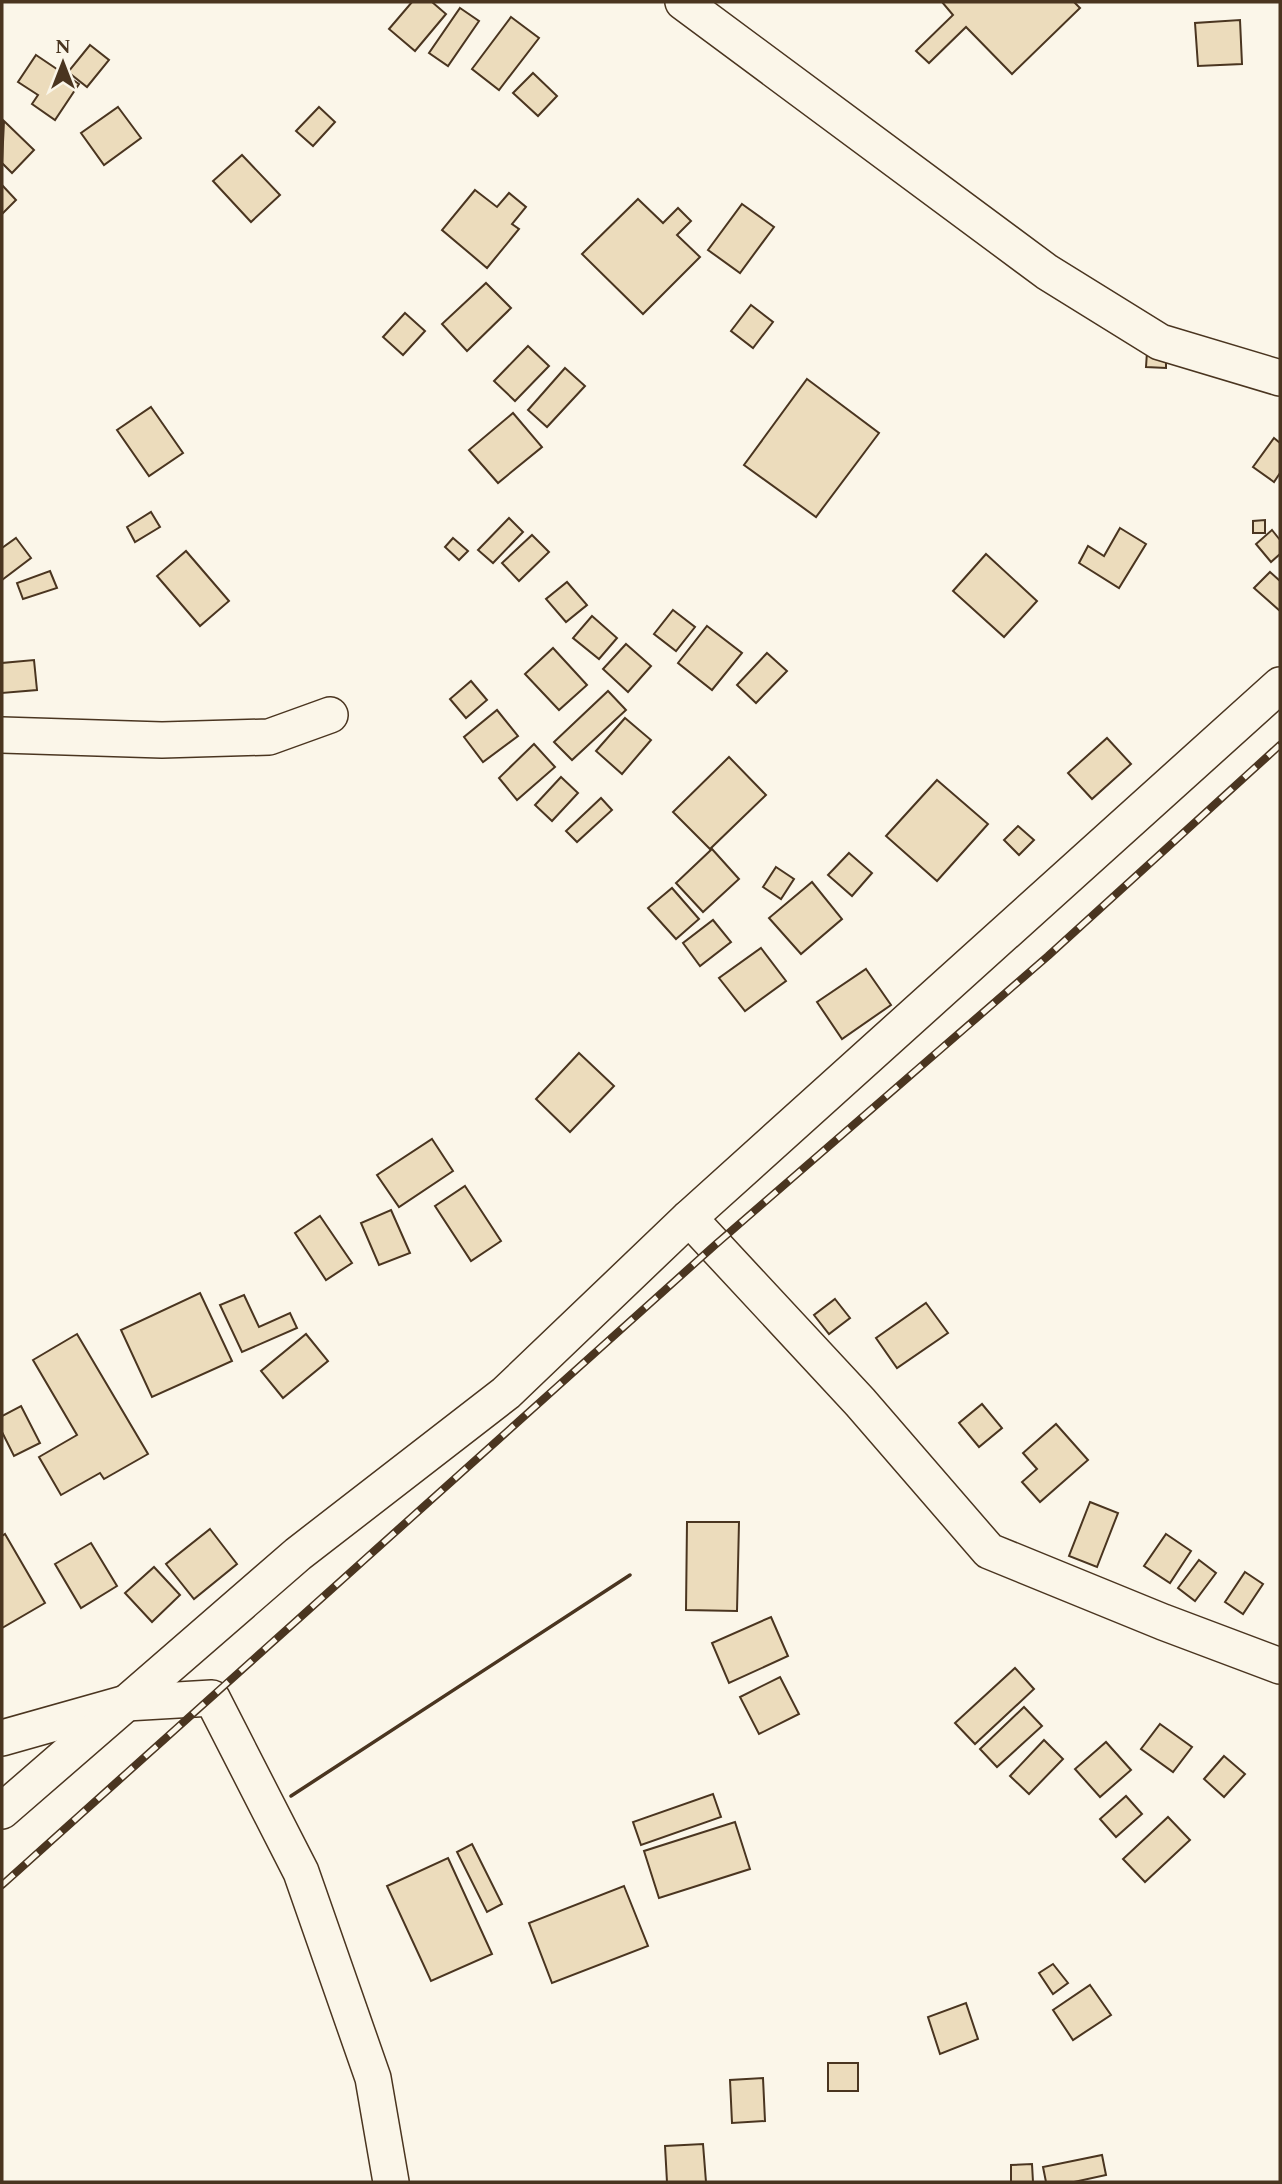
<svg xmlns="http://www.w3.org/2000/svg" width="1282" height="2184" font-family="Spectral,serif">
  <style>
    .building { fill: #ecdcbc; stroke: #4a3520; stroke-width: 2 }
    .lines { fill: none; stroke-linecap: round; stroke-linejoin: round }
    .minor-casing { stroke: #4a3520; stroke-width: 38 }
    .minor { stroke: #fbf6e9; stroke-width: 35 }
    .rail-casing { stroke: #4a3520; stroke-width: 8 }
    .rail { stroke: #fbf6e9; stroke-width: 5; stroke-dasharray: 16; stroke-linecap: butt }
    .wall { stroke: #4a3520; stroke-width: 3.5 }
  </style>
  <rect width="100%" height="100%" fill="#fbf6e9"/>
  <!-- building -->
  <g class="building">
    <polygon points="412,2 432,2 446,14 415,51 389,29"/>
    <polygon points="1074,2 1080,8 1012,74 966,27 929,63 916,51 953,15 942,2"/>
    <polygon points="460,8 479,21 448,66 429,53"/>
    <polygon points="511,17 539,38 499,90 472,69"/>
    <polygon points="1240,20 1242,64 1198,66 1195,23"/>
    <polygon points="90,45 109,60 87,87 68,72"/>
    <polygon points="36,55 79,84 55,120 32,104 38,95 18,82"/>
    <polygon points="533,73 557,96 538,116 513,93"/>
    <polygon points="118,107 141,138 104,165 81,133"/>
    <polygon points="319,107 335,122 313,146 296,131"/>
    <polygon points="4,121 34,150 12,173 2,163"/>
    <polygon points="242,155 280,195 251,222 213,181"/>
    <polygon points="2,185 16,200 2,214"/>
    <polygon points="475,190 497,207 509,193 526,207 512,224 519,229 487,268 442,230"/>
    <polygon points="638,199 663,223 678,208 691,221 677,235 700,257 643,314 582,254"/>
    <polygon points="742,204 774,227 740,273 708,250"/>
    <polygon points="486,283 511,308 467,351 442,324"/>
    <polygon points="751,305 773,322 753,348 731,331"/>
    <polygon points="405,313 425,331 403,355 383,337"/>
    <polygon points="528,346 549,366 515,401 494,381"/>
    <polygon points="1147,352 1166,353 1166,368 1146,367"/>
    <polygon points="565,368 585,386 547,427 528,410"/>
    <polygon points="807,379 879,433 816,517 744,465"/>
    <polygon points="151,407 183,453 149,476 117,430"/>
    <polygon points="513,413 542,447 498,483 469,450"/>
    <polygon points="1274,438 1280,443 1280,473 1274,482 1253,467"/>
    <polygon points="151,512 160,527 135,542 127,527"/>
    <polygon points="509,518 523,532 493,563 478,550"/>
    <polygon points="1265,520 1265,533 1253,533 1253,521"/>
    <polygon points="1120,528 1146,544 1119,588 1079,563 1088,546 1104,556"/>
    <polygon points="1272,530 1280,540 1280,554 1271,562 1256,544"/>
    <polygon points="532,535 549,552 519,581 502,563"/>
    <polygon points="16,538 31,558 2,580 2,548"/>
    <polygon points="453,538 468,551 459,560 445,547"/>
    <polygon points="186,551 229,601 200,626 157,576"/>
    <polygon points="986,554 1037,601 1004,637 953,591"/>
    <polygon points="50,571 57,588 23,599 17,583"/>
    <polygon points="1270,572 1280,581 1280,611 1254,588"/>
    <polygon points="567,582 587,605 566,622 546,599"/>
    <polygon points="673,610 695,627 676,651 654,634"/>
    <polygon points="592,616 617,638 599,659 573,638"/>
    <polygon points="707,626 742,653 712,690 678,663"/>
    <polygon points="626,644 651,666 628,692 603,669"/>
    <polygon points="553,648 587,685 559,710 525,674"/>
    <polygon points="767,653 787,671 756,703 737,685"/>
    <polygon points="34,660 37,690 2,693 2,663"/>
    <polygon points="471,681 487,700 466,718 450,699"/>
    <polygon points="608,691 626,710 572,760 554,742"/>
    <polygon points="497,710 518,736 483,762 464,737"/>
    <polygon points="625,718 651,740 622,774 596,751"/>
    <polygon points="1107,738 1131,764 1092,799 1068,773"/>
    <polygon points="534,744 555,767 517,800 499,778"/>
    <polygon points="729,757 766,795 710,849 673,812"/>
    <polygon points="561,777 578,793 552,821 535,805"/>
    <polygon points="937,780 988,824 937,881 886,836"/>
    <polygon points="601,798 612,810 577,842 566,831"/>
    <polygon points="1018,826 1034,840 1019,855 1004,840"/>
    <polygon points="712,849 739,879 703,912 676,883"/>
    <polygon points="849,853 872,873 852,896 828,875"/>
    <polygon points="776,867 794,879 781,899 763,887"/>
    <polygon points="812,882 842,919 801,954 769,918"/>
    <polygon points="672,888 699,919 676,939 648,908"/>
    <polygon points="713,920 731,942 700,966 683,943"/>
    <polygon points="761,948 786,981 745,1011 719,978"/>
    <polygon points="866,969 891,1005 842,1039 817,1002"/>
    <polygon points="579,1053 614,1086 570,1132 536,1099"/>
    <polygon points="432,1139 453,1171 399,1207 377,1175"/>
    <polygon points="465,1186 501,1241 471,1261 435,1206"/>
    <polygon points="391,1210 410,1253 379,1265 361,1223"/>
    <polygon points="320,1216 352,1263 326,1280 295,1233"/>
    <polygon points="200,1293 232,1361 152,1397 121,1330"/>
    <polygon points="244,1295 259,1327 290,1313 297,1328 242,1352 220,1305"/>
    <polygon points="835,1299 850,1318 829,1334 814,1315"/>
    <polygon points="926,1303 948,1333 897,1368 876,1338"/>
    <polygon points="77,1334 148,1454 104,1479 100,1473 61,1495 39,1457 77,1435 33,1360"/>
    <polygon points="306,1334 328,1361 283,1398 261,1371"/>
    <polygon points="982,1404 1002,1428 979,1447 959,1423"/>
    <polygon points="21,1406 40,1443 14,1456 2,1432 2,1416"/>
    <polygon points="1056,1424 1088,1460 1040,1502 1022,1482 1037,1469 1023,1453"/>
    <polygon points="1090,1502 1118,1513 1097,1567 1069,1556"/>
    <polygon points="687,1522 739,1522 737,1611 686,1610"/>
    <polygon points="210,1529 237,1564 194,1599 166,1564"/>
    <polygon points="5,1534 45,1603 2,1628 2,1536"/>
    <polygon points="1166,1534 1191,1551 1170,1583 1144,1566"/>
    <polygon points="91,1543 117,1586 81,1608 55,1564"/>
    <polygon points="1199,1560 1216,1573 1195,1601 1178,1588"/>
    <polygon points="154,1567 180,1595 152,1622 125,1593"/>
    <polygon points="1245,1572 1263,1584 1243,1614 1225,1602"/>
    <polygon points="771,1617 788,1656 729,1683 712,1643"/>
    <polygon points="1015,1668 1034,1689 975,1744 955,1723"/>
    <polygon points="780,1677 799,1714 759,1734 740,1697"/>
    <polygon points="1024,1707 1042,1726 997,1767 980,1749"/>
    <polygon points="1160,1724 1192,1747 1173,1772 1141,1749"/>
    <polygon points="1044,1740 1063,1759 1029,1794 1010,1776"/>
    <polygon points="1106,1742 1131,1770 1100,1797 1075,1769"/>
    <polygon points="1224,1756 1245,1774 1224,1797 1204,1779"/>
    <polygon points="713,1794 721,1817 641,1845 633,1822"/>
    <polygon points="1126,1796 1142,1814 1116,1837 1100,1819"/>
    <polygon points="1168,1817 1190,1840 1145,1882 1123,1859"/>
    <polygon points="735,1822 750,1869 659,1898 644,1851"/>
    <polygon points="472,1844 502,1904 487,1912 457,1852"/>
    <polygon points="448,1858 492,1954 431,1981 387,1886"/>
    <polygon points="624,1886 648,1946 552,1983 529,1923"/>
    <polygon points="1053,1964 1068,1983 1053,1994 1039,1973"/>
    <polygon points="1090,1985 1111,2015 1073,2040 1053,2010"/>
    <polygon points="966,2003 978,2039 940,2054 928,2017"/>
    <rect x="828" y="2063" width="30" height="28"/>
    <polygon points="763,2078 765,2121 732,2123 730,2080"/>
    <polygon points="703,2144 706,2182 667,2182 665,2146"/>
    <polygon points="1102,2155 1106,2175 1074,2182 1046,2182 1043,2167"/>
    <polygon points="1032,2164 1033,2182 1011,2182 1011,2165"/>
  </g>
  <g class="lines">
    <!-- minor casing -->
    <g class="minor-casing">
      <g id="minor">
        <polyline points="683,2 1047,272 1160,342 1280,378"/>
        <polyline points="2,735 162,740 269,737 330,715"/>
        <polyline points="689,1218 860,1402 989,1551 1163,1622 1280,1666"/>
        <polyline points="2,1738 126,1703 212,1698 301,1872 373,2078 391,2182"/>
        <polyline points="2,1811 298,1554 506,1393 689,1218 1280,685"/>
      </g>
    </g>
    <!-- minor -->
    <use href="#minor" class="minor"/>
    <!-- rail casing -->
    <g class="rail-casing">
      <polyline id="rail" points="2,1885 715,1245 1048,956 1280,745"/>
    </g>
    <!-- rail -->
    <use href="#rail" class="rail"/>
    <!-- wall -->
    <polyline class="wall" points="291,1796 630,1575"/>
  </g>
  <!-- border -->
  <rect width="1282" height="2184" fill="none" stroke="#4a3520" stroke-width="7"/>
  <!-- north arrow -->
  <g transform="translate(63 63)" stroke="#fbf6e9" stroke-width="5" paint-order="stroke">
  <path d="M0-5L12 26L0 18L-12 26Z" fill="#4a3520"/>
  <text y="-10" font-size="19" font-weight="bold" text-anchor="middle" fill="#4a3520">N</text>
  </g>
</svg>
